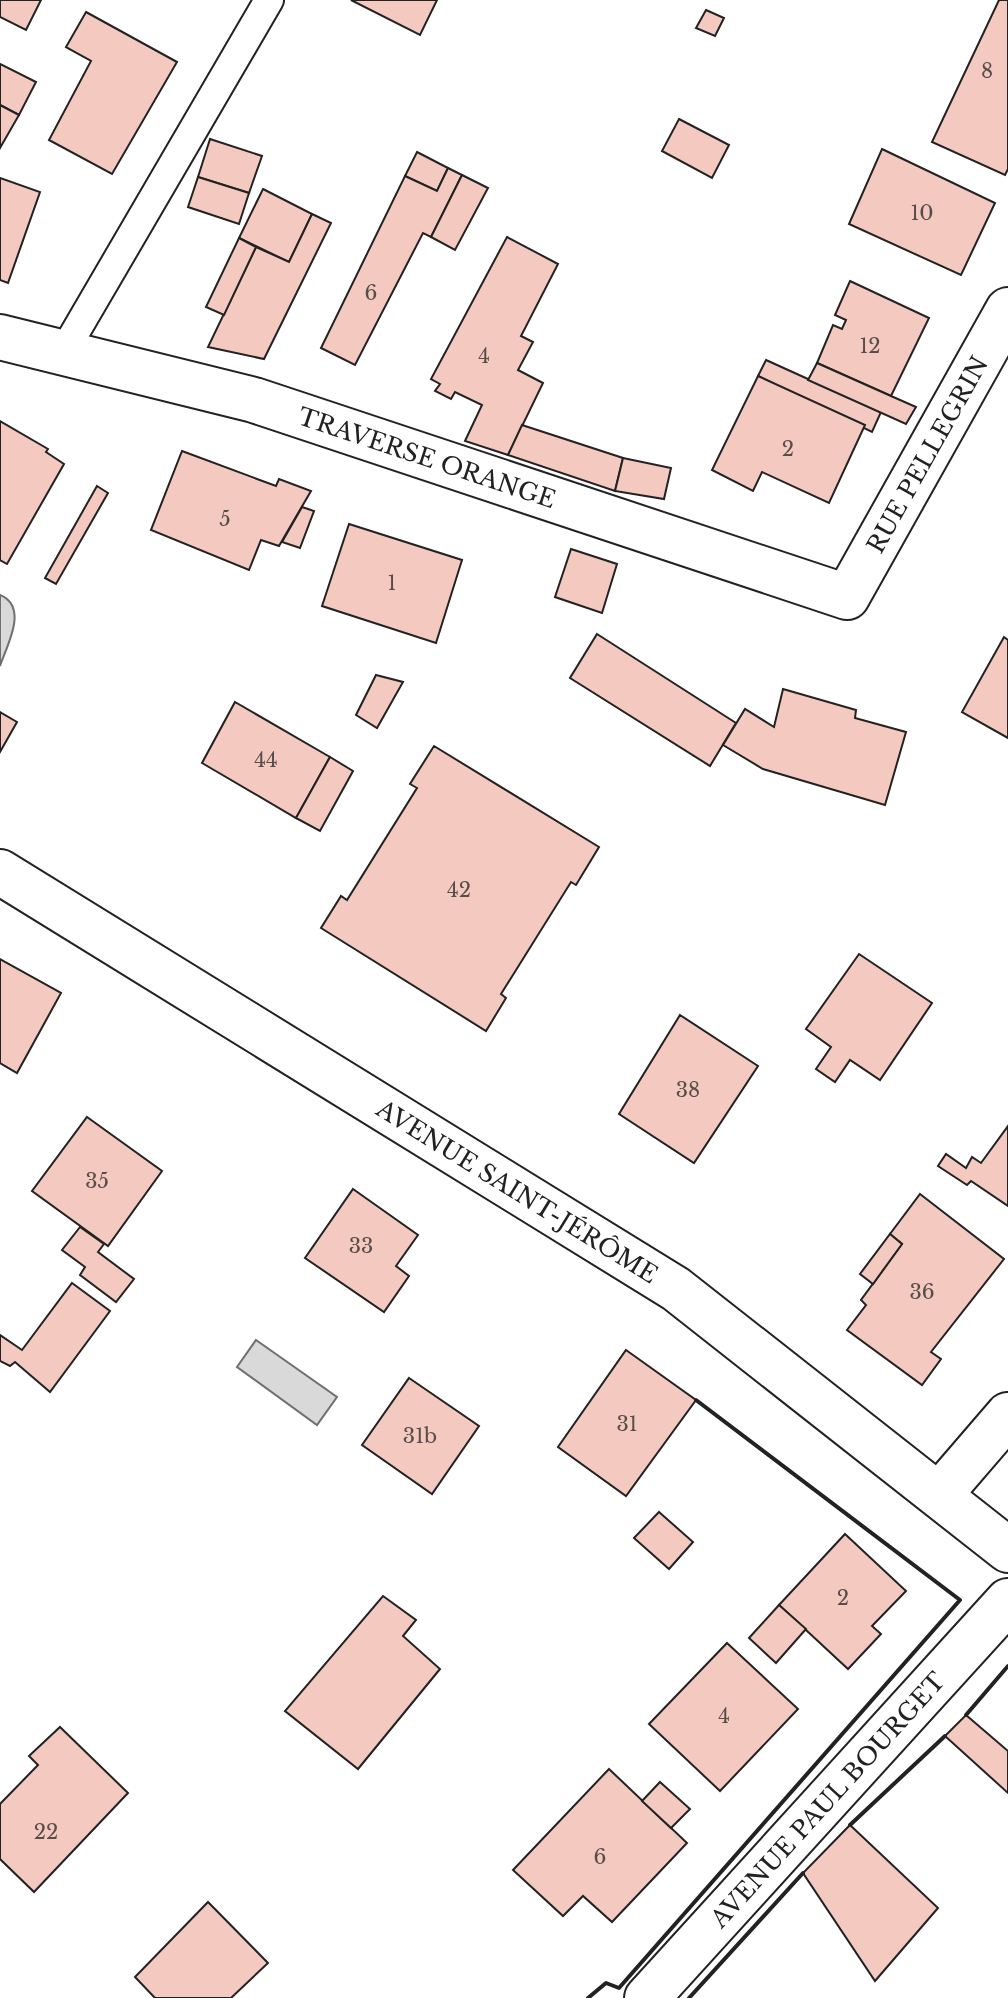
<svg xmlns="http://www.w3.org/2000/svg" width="1008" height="1998" font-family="'Libre Baskerville',serif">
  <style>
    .water { fill: #d9d9d9; stroke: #6f6f6f; stroke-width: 2 }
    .building { fill: #f3c9c0; stroke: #222; stroke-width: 2 }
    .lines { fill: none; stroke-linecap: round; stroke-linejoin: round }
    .lane-casing { stroke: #222; stroke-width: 32 }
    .street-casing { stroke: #222; stroke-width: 48 }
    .secondary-casing { stroke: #222; stroke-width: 48 }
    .lane { stroke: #fff; stroke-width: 28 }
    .street { stroke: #fff; stroke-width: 44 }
    .secondary { stroke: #fff; stroke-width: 44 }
    .wall { stroke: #222; stroke-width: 4 }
    .labels { text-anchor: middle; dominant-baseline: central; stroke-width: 6; stroke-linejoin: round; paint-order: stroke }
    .number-label { font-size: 20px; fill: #564c4a }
    .street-label { font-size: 24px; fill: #222; stroke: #fff }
  </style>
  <rect width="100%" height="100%" fill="#fff"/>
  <!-- water -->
  <g class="water">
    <path d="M0,595C29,607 7,645 0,666Z"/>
    <polygon points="256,1340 337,1397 317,1425 237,1367"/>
  </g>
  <!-- building -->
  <g class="building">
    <polygon points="0,0 41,0 26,30 0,17"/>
    <polygon points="351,0 437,0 420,35"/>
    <polygon points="999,0 1008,0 1008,169 1005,175 932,142"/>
    <polygon points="706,10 724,18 715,36 696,28"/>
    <polygon points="86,12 177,62 112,174 49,140 91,61 66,47"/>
    <polygon points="0,64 36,82 19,115 0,105"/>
    <polygon points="0,105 19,115 0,148"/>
    <polygon points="679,119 729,145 712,178 662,151"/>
    <polygon points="210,139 262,156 249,193 198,177"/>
    <polygon points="882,149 995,203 961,275 849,224"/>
    <polygon points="417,152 448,168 437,191 405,176"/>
    <polygon points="448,168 462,175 431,237 423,233 355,365 321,348 405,176 437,191"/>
    <polygon points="462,175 488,188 455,250 431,237"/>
    <polygon points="198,177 249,193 239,224 188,207"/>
    <polygon points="0,178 40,192 8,283 0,280"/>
    <polygon points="263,189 312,214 289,262 239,238"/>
    <polygon points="312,214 331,223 264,359 208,347 256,247 289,262"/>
    <polygon points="507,237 558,264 521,336 533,342 518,370 543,383 508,455 465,441 482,405 455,392 451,399 435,391 440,384 431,379"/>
    <polygon points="239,238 256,247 224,315 206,307"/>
    <polygon points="850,281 929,318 891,396 817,363 833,325 842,329 846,320 835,315"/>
    <polygon points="766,360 881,412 872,432 758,376"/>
    <polygon points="817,363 891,396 916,407 906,424 808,380"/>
    <polygon points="758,376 865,425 829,503 762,472 753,491 712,470"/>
    <polygon points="0,421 48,449 46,452 64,464 7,564 0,560"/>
    <polygon points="522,425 623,458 615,491 508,455"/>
    <polygon points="182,451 276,486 279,479 311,491 279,546 261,540 249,570 151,530"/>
    <polygon points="623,458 671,468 664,499 615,491"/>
    <polygon points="97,486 108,493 56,584 45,578"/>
    <polygon points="302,507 314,511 300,548 282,542"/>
    <polygon points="349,524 462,560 436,643 322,606"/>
    <polygon points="571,549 617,564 602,613 555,597"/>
    <polygon points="597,634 736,723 710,766 570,678"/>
    <polygon points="1004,637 1008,640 1008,738 962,712"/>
    <polygon points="376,675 403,682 377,728 356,715"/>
    <polygon points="783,689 856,710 855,718 906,732 885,805 763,769 723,745 745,709 774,727"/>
    <polygon points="235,702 330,757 296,818 202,763"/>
    <polygon points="0,712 17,722 0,752"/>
    <polygon points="434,746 599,847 576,885 571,882 501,994 506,998 486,1031 321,928 341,896 347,900 417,788 410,784"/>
    <polygon points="330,757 353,771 320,831 296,818"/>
    <polygon points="859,954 932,1003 880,1080 850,1060 835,1082 816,1069 831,1047 806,1029"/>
    <polygon points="0,959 61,993 17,1073 0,1063"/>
    <polygon points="680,1015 758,1066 694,1163 619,1114"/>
    <polygon points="87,1117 162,1171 108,1246 32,1191"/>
    <polygon points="1008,1126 1008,1206 971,1181 967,1185 938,1166 946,1154 966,1168 972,1157 981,1163"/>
    <polygon points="353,1189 418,1235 396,1266 409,1276 384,1312 305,1258"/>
    <polygon points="920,1194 1004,1259 931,1352 941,1359 922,1385 847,1330 866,1305 861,1300 902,1244 890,1234"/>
    <polygon points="80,1227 104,1244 98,1252 134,1279 116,1302 80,1275 85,1267 62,1250"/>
    <polygon points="890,1234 902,1244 873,1284 860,1274"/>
    <polygon points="72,1283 110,1311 50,1392 15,1362 10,1366 0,1361 0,1335 22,1350"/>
    <polygon points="626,1350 696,1400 626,1496 558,1447"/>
    <polygon points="409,1378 479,1426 432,1494 362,1445"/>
    <polygon points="659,1512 693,1542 669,1569 634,1538"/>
    <polygon points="845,1534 906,1591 872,1626 881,1634 848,1669 779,1605"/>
    <polygon points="383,1596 416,1620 403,1636 440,1669 358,1769 285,1711"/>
    <polygon points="779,1605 806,1629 776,1663 749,1638"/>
    <polygon points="727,1643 798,1709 720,1791 649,1724"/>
    <polygon points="966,1715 1008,1751 1008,1793 945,1736"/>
    <polygon points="60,1727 128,1793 34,1892 0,1859 0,1804 38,1765 29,1756"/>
    <polygon points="609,1769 687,1843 612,1922 583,1896 563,1916 513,1870"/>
    <polygon points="660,1782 690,1809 671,1828 642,1801"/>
    <polygon points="850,1825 938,1908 875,1981 803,1873"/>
    <polygon points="208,1902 268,1963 231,1998 155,1998 135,1977"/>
  </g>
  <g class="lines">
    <!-- lane casing -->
    <g class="lane-casing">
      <polyline id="lane" points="63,353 269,0"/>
    </g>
    <!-- street casing -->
    <g class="street-casing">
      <g id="street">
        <path id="s1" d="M0,337L254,400L847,597L1008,310"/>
        <polyline points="940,1494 1008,1415"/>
        <path id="s2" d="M647,1998L1008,1601"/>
      </g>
    </g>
    <!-- secondary casing -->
    <g class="secondary-casing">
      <g id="secondary">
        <path id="s3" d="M0,872L676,1289L1008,1550"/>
      </g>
    </g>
    <!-- lane -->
    <use href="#lane" class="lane"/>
    <!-- street -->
    <use href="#street" class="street"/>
    <!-- secondary -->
    <use href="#secondary" class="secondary"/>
    <!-- wall -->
    <g class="wall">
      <polyline points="966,1715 1008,1666"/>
      <polyline points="850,1825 945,1736"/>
      <polyline points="588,1998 606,1983 619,1988 960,1600 696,1400"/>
      <polyline points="689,1998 803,1873"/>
    </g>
  </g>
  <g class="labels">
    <!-- number labels -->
    <g class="number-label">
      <text x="987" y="71">8</text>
      <text x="922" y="213">10</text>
      <text x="371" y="293">6</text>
      <text x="870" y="346">12</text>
      <text x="484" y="356">4</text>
      <text x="788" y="449">2</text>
      <text x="225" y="519">5</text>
      <text x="392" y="583">1</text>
      <text x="266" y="760">44</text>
      <text x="459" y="890">42</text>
      <text x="688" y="1090">38</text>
      <text x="97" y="1181">35</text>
      <text x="361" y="1246">33</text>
      <text x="922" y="1292">36</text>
      <text x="627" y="1424">31</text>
      <text x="420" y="1436">31b</text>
      <text x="843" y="1598">2</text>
      <text x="724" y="1716">4</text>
      <text x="46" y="1832">22</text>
      <text x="600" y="1857">6</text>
    </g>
    <!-- street labels -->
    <g class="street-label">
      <text stroke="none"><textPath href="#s1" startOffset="1050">RUE PELLEGRIN</textPath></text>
      <text stroke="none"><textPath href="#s1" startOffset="444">TRAVERSE ORANGE</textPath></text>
      <text stroke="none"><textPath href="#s3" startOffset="608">AVENUE SAINT-JÉRÔME</textPath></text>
      <text stroke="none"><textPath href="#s2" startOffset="268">AVENUE PAUL BOURGET</textPath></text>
    </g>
  </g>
</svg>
